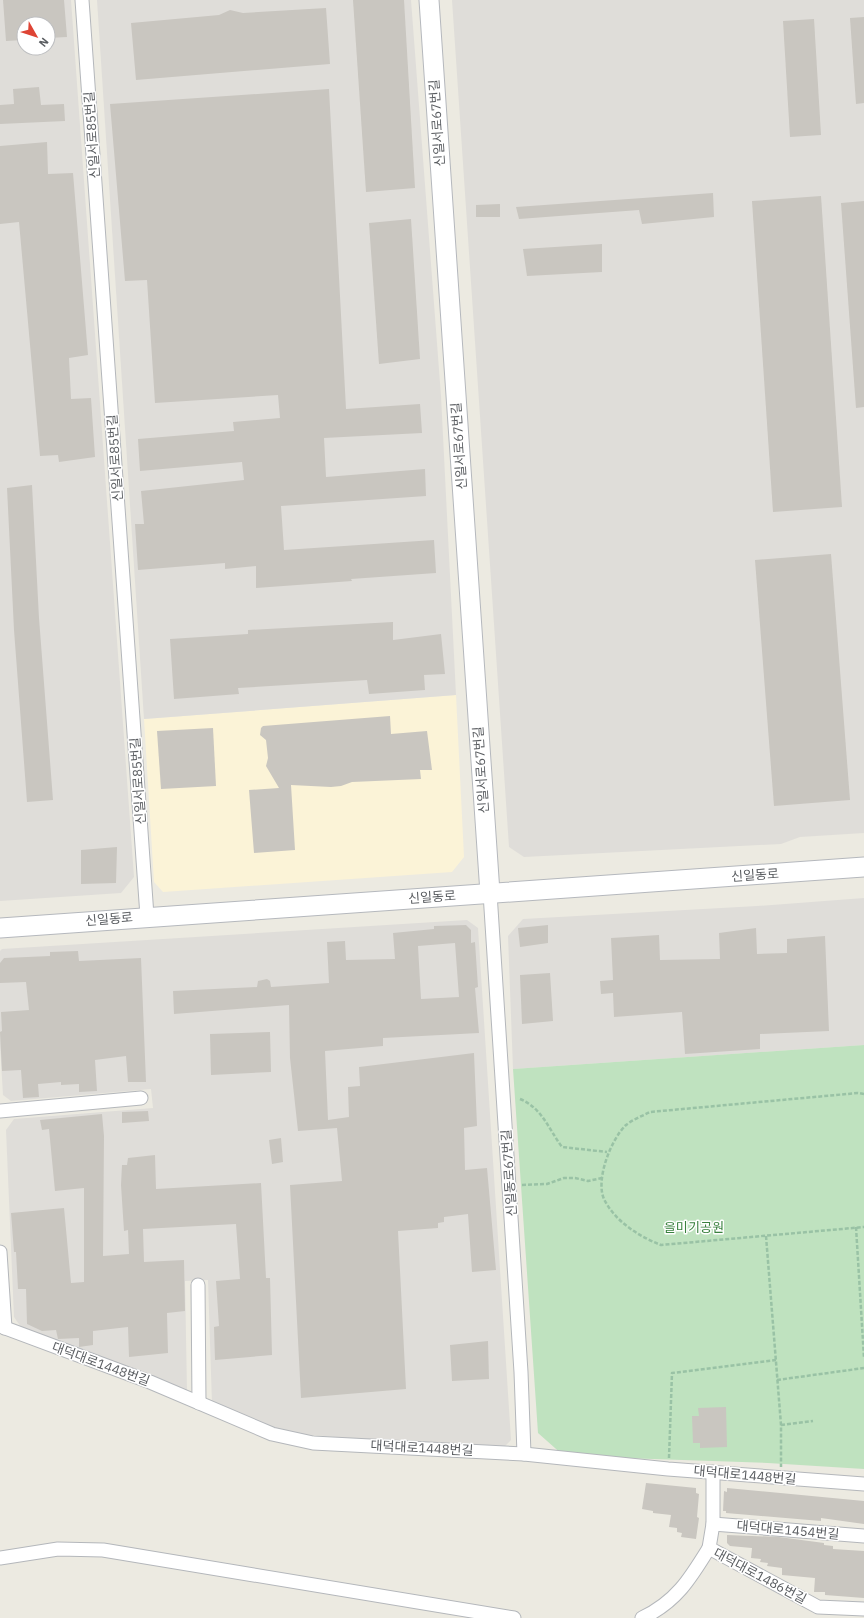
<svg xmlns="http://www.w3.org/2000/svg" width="864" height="1618" font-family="'IBM Plex Sans','Noto Sans KR',sans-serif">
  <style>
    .commercial { fill: #fbf3d7 }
    .industrial { fill: #dfddd9; fill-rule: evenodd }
    .green { fill: #bfe2bf }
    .building { fill: #c9c6c0; fill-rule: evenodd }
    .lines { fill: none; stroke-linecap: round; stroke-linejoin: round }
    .street-casing { stroke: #b4b7bb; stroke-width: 15 }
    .secondary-casing { stroke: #b5b8bd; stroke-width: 21 }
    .path { stroke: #99c2a5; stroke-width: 2.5; stroke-dasharray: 4 2; stroke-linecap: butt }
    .street { stroke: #fff; stroke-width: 13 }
    .secondary { stroke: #fff; stroke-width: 19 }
    .labels { text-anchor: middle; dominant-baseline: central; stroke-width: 3; stroke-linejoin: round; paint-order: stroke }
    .street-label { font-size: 13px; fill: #5a5d61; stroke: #fff }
    .park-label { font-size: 13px; fill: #39813e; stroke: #fff }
  </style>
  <rect width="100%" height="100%" fill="#eceae1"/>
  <!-- commercial -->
  <polygon class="commercial" points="456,695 464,857 452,872 163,892 154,882 144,719"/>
  <!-- industrial -->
  <g class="industrial">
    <path d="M0,0H71L134,877L121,893L0,901ZM24,24H48V48H24Z"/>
    <polygon points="97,0 411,0 441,396 456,695 144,719"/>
    <polygon points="452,0 864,0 864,833 800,837 781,844 524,857 509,847"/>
    <polygon points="864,898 864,1045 513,1069 508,936 523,919 757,906"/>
    <polygon points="467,920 478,928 511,1440 501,1450 287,1433 212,1404 208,1280 185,1281 187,1392 23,1330 14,1317 6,1130 14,1119 153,1108 151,1089 11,1101 3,1095 0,1045 0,951 2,949"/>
  </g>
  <!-- green -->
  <polygon class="green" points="864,1045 864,1469 768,1463 564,1456 538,1433 513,1069"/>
  <!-- building -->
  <g class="building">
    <polygon points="3,0 64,0 67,37 48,38 48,24 24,24 24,40 6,41"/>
    <polygon points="353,0 404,0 415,188 366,192"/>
    <polygon points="326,8 330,64 136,80 131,23 219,15 230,10 243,13"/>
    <polygon points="864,17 864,103 856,104 850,18"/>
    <polygon points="814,19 821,135 790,137 783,21"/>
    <polygon points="39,87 41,105 64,104 65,121 0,124 0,105 14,104 13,89"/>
    <polygon points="329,89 346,409 420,404 422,433 324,438 326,477 425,469 426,496 281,506 284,550 434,540 436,573 351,579 352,581 256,588 256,566 225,569 225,563 138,570 135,524 144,524 141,491 244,480 242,462 140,471 138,439 234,431 233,422 280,418 278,395 155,403 147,280 125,281 110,104"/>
    <polygon points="47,142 48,174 73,173 88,355 69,358 71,399 91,398 95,457 59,462 58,455 40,456 19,222 0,224 0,146"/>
    <polygon points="713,193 714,217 642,224 639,210 519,219 516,207"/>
    <polygon points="821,196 842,507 773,512 752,201"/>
    <polygon points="864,201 864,407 856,408 841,203"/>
    <polygon points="500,204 500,217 476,217 476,205"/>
    <polygon points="411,219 420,359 379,364 369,223"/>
    <polygon points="602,244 602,272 527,276 523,249"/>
    <polygon points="32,485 39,618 53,800 27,802 14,630 7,488"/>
    <polygon points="831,554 850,800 774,806 755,560"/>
    <polygon points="393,622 393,640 441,634 445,674 424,675 425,690 369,694 367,680 238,688 239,694 174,699 170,639 248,634 248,630"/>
    <polygon points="390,716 391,734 427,731 432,770 420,770 421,779 352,782 341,786 331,787 291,785 295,850 254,853 249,790 279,788 266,766 268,758 266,740 260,735 261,728 263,726"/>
    <polygon points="213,728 216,786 161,789 157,731"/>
    <polygon points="117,847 116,883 81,884 81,850"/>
    <path d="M466,925L471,930V943L475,942L478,987L475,988L479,1033L383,1038V1046L325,1051L328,1120L349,1117L348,1087L360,1086L359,1067L474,1053L477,1126L464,1128L465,1170L487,1168L496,1270L472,1272L468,1214L444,1217V1222L438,1223V1228L398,1231L406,1389L301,1398L290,1185L342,1181L337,1128L298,1131L290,1058L289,1005L174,1014L173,991L257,987L258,981L267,979L270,981L271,987L329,983L327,942L345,941L346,960L395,959L393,933L434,929V926ZM455,943L459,997L421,999L418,946Z"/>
    <polygon points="548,925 548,943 520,947 518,928"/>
    <polygon points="756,928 757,954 787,953 787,939 825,936 829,1031 760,1034 760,1049 685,1054 682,1012 614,1017 613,993 601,994 600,981 613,980 611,938 659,935 660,960 720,959 719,933"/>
    <polygon points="78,951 79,961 141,958 146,1082 128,1082 126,1056 95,1060 97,1091 79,1092 79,1084 61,1085 61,1082 38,1084 39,1097 23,1098 21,1070 2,1071 0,1032 2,1031 1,1012 29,1010 26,982 0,983 0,963 4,958 50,956 50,952"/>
    <polygon points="550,973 553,1021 522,1024 520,975"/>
    <polygon points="270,1032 271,1072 211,1075 210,1034"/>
    <polygon points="148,1111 149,1121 122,1123 122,1112"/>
    <polygon points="102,1114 104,1136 103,1256 129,1254 128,1230 124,1231 121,1185 122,1165 127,1165 128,1158 155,1155 156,1189 261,1183 266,1278 270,1278 272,1355 215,1360 214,1327 219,1326 216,1281 240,1279 236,1224 143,1229 144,1262 184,1260 185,1311 167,1313 168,1353 129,1357 128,1327 93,1331 93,1345 79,1347 79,1338 58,1339 56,1330 42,1331 27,1324 26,1289 18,1289 16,1252 14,1252 11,1213 64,1208 71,1283 84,1282 84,1188 55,1191 49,1129 42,1130 40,1120"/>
    <polygon points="281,1138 283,1162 272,1164 269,1140"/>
    <polygon points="488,1341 489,1379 452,1381 450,1345"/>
    <polygon points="726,1407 727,1447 700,1448 700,1443 693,1443 692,1416 699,1416 698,1408"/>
    <polygon points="646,1483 696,1488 696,1493 699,1494 697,1517 699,1518 696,1539 681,1537 682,1533 677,1532 677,1528 669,1527 671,1515 653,1513 653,1511 642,1509"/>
    <polygon points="727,1488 864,1501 864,1524 821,1518 821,1521 726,1513 726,1511 723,1511 724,1491 727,1492"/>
    <polygon points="727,1535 779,1537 824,1543 824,1545 833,1546 833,1549 864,1551 864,1598 825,1595 825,1592 814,1592 815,1578 782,1575 782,1568 767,1566 768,1563 760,1562 761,1559 751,1558 752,1548 730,1546 727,1543"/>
  </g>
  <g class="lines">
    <!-- street casing -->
    <g class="street-casing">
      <g id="street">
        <polyline points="82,0 147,916"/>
        <polyline points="490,893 521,1372 524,1454"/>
        <polyline points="0,1111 141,1098"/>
        <polyline points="0,1252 5,1328"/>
        <polyline points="198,1285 199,1403"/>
        <polyline points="0,1326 150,1382 272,1434 313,1443 524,1454 668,1469 864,1484"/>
        <polyline points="713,1472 713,1524 709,1548 818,1607 864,1609"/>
        <polyline points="713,1524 864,1536"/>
        <polyline points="0,1558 58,1549 103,1550 514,1618"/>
        <path d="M642,1618C676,1602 690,1579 709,1548"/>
      </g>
    </g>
    <!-- secondary casing -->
    <g class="secondary-casing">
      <g id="secondary">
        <polyline points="429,0 490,893"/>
        <polyline points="0,928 864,867"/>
      </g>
    </g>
    <!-- path -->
    <g class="path">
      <path d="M864,1094L858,1093L650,1112C642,1116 632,1120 626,1125C611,1139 594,1182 605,1201C616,1222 640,1237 661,1245L864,1227"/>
      <path d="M520,1099C542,1108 548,1128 562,1147L607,1152"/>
      <polyline points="522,1185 547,1184 564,1178 575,1178 588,1181 602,1178"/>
      <polyline points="856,1227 864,1358"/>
      <polyline points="766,1236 781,1425 781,1467"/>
      <polyline points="777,1380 864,1368"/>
      <polyline points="781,1425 813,1421"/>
      <polyline points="669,1458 672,1373 776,1360"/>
    </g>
    <!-- street -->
    <use href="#street" class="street"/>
    <!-- secondary -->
    <use href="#secondary" class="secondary"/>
  </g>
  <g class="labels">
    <!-- street labels -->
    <g class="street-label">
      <text transform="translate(437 123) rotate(-94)">신일서로67번길</text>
      <text transform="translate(92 135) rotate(-94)">신일서로85번길</text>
      <text transform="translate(459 446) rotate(-94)">신일서로67번길</text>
      <text transform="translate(115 458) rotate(-94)">신일서로85번길</text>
      <text transform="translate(481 770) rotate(-94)">신일서로67번길</text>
      <text transform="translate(138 781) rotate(-94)">신일서로85번길</text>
      <text transform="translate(755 875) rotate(-4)">신일동로</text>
      <text transform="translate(432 897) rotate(-4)">신일동로</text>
      <text transform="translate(109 919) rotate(-5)">신일동로</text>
      <text transform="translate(509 1173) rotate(-94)">신일동로67번길</text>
      <text transform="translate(101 1364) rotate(20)">대덕대로1448번길</text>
      <text transform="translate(422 1448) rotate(3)">대덕대로1448번길</text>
      <text transform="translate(745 1475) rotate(5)">대덕대로1448번길</text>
      <text transform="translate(788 1530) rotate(5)">대덕대로1454번길</text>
      <text transform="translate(760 1576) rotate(28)">대덕대로1486번길</text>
    </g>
    <!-- park labels -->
    <g class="park-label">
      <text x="694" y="1227">을미기공원</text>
    </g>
  </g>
  <!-- north arrow -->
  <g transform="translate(36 36) rotate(129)"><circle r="19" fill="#ffffff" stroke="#bdbec0"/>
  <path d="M0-3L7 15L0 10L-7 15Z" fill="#de4435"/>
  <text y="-6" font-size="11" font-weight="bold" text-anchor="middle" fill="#5a5d61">N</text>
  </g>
</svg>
